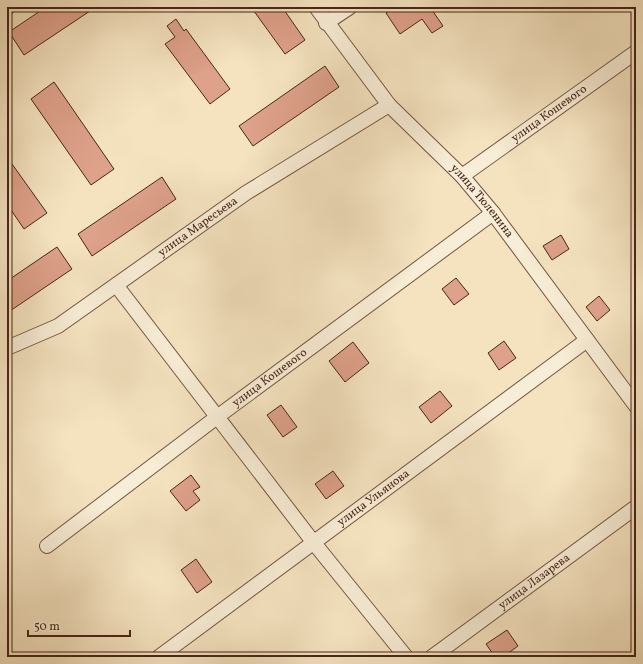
<svg xmlns="http://www.w3.org/2000/svg" width="643" height="664" font-family="Vollkorn,serif">
  <style>
    .building { fill: #dea18a; stroke: #492517 }
    .lines { fill: none; stroke-linecap: round; stroke-linejoin: round }
    .minor-casing { stroke: #745441; stroke-width: 16 }
    .minor { stroke: #f8edd6; stroke-width: 14 }
    .labels { text-anchor: middle; dominant-baseline: central; stroke-width: 3; stroke-linejoin: round; paint-order: stroke }
    .street-label { font-size: 12px; fill: #492517; stroke: #f8edd6 }
  </style>
  <rect width="100%" height="100%" fill="#f5e3c0"/>
  <filter id="stains"><feTurbulence type="fractalNoise" baseFrequency=".005" numOctaves="4"/><feColorMatrix values="0 0 0 0 .2 0 0 0 0 .09 0 0 0 0 .02 0 0 0 .5 -.17"/></filter>
  <radialGradient id="worn" r=".72"><stop offset=".6" stop-color="#630" stop-opacity="0"/><stop offset="1" stop-color="#630" stop-opacity=".3"/></radialGradient>
  <!-- building -->
  <g class="building">
    <polygon points="46,7 96,7 24,55 9,32"/>
    <polygon points="251,7 282,7 305,40 285,54"/>
    <polygon points="395,7 430,7 443,26 432,33 422,19 400,34 386,13"/>
    <polygon points="176,19 184,31 186,29 230,89 210,104 165,44 175,37 167,26"/>
    <polygon points="325,66 339,87 253,146 239,126"/>
    <polygon points="54,82 114,169 91,185 31,99"/>
    <polygon points="7,157 47,213 24,229 7,204"/>
    <polygon points="162,177 176,199 92,256 78,234"/>
    <polygon points="561,235 569,249 552,260 543,246"/>
    <polygon points="57,247 72,269 7,313 7,281"/>
    <polygon points="456,278 469,294 454,305 442,289"/>
    <polygon points="599,296 610,310 597,321 586,307"/>
    <polygon points="504,341 516,358 499,370 488,353"/>
    <polygon points="353,342 369,363 345,382 329,361"/>
    <polygon points="440,391 452,406 431,423 419,407"/>
    <polygon points="281,405 297,427 283,437 267,415"/>
    <polygon points="333,471 344,486 326,499 315,484"/>
    <polygon points="191,475 200,487 193,491 200,500 186,511 170,491"/>
    <polygon points="196,559 212,582 197,593 181,570"/>
    <polygon points="507,630 518,646 503,657 495,657 486,644"/>
  </g>
  <g class="lines">
    <!-- minor casing -->
    <g class="minor-casing">
      <g id="minor">
        <polyline points="7,7 8,7"/>
        <path id="s1" d="M316,7L389,105L462,176L493,213L636,406"/>
        <polyline points="326,23 350,7"/>
        <path id="s2" d="M462,176L636,52"/>
        <polyline points="116,285 314,543 406,657"/>
        <path id="s3" d="M7,348L58,326L246,193L389,105"/>
        <path id="s4" d="M47,546L217,417L493,213"/>
        <path id="s5" d="M159,657L587,340"/>
        <path id="s6" d="M432,657L636,507"/>
      </g>
    </g>
    <!-- minor -->
    <use href="#minor" class="minor"/>
  </g>
  <g class="labels">
    <!-- street labels -->
    <g class="street-label">
      <text stroke="none"><textPath href="#s2" startOffset="107">улица Кошевого</textPath></text>
      <text stroke="none"><textPath href="#s1" startOffset="256">улица Тюленина</textPath></text>
      <text stroke="none"><textPath href="#s3" startOffset="227">улица Маресьева</textPath></text>
      <text stroke="none"><textPath href="#s4" startOffset="279">улица Кошевого</textPath></text>
      <text stroke="none"><textPath href="#s5" startOffset="267">улица Ульянова</textPath></text>
      <text stroke="none"><textPath href="#s6" startOffset="127">улица Лазарева</textPath></text>
    </g>
  </g>
  <!-- margin -->
  <rect width="643" height="664" fill="none" stroke="#f5e3c0" stroke-width="24"/>
  <rect x="8" y="8" width="627" height="648" fill="none" stroke="#492517" stroke-width="2"/>
  <rect x="12" y="12" width="619" height="640" fill="none" stroke="#492517"/>
  <!-- scale -->
  <path d="M28 630v6h102v-6" fill="none" stroke="#492517" stroke-width="2"/>
  <text x="34" y="630" font-size="12" fill="#492517" stroke="#f8edd6" stroke-width="3" paint-order="stroke">50 m</text>
  <rect width="100%" height="100%" filter="url(#stains)"/>
  <rect width="100%" height="100%" fill="url(#worn)"/>
</svg>
